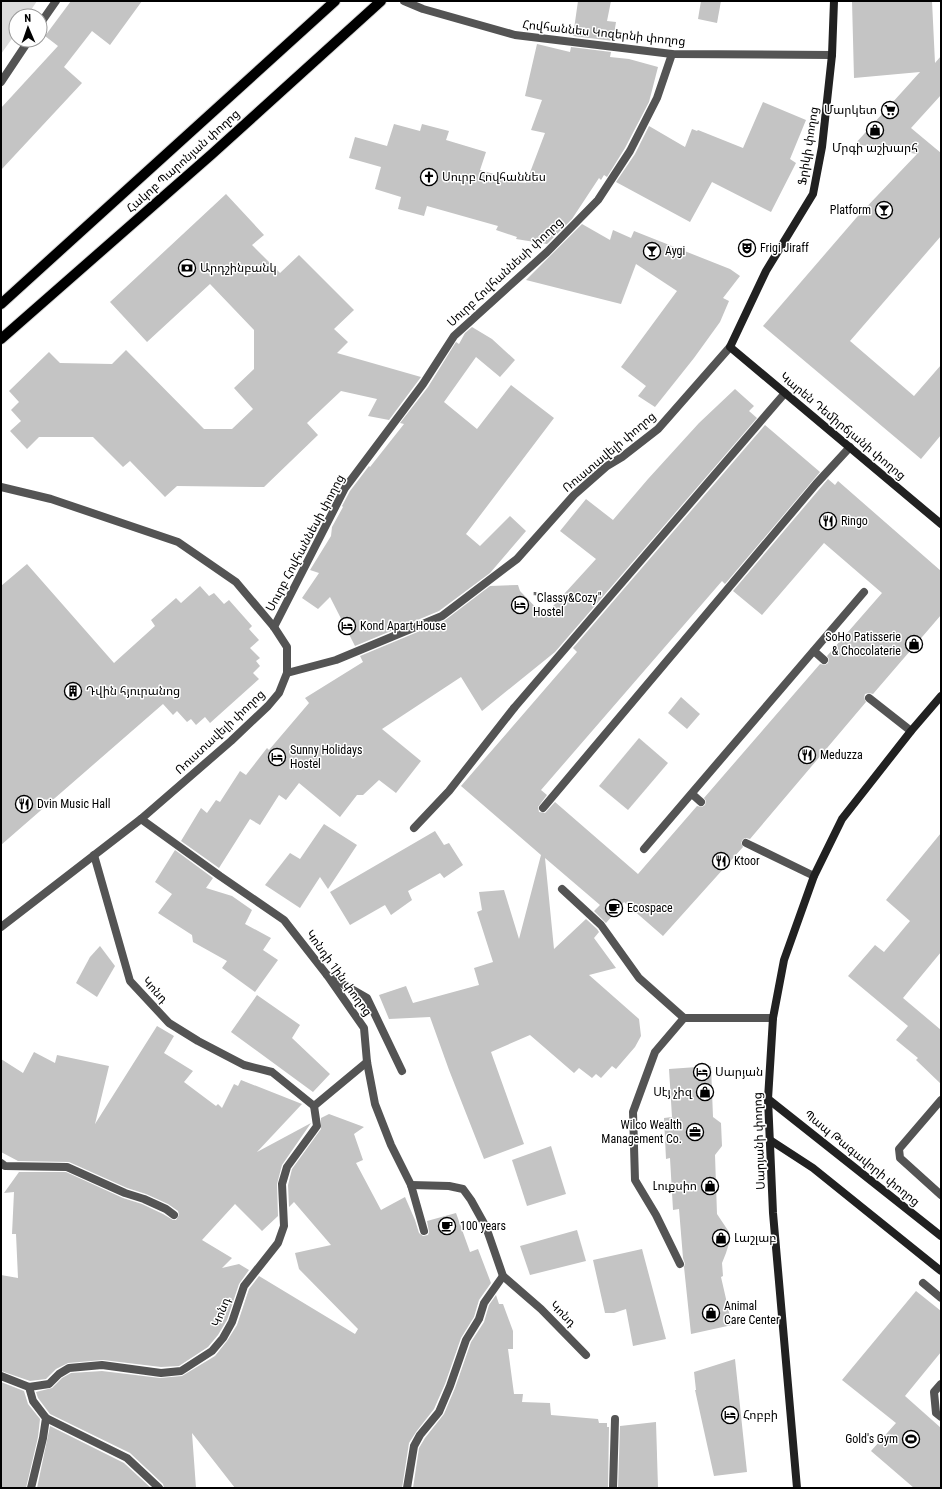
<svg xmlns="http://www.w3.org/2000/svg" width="942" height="1489" font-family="'Roboto Condensed','Noto Sans Armenian',sans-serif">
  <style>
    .green { fill: #dbdbdb }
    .building { fill: #c4c4c4 }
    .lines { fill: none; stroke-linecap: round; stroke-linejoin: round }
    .primary-casing { stroke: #dbdbdb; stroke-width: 12 }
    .lane { stroke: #545454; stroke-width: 8 }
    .street { stroke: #545454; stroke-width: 8 }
    .secondary { stroke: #212121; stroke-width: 8 }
    .primary { stroke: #000; stroke-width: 10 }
    .labels { text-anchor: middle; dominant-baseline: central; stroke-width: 3; stroke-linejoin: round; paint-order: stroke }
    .street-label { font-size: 12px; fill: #000; stroke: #fff }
    .poi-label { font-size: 12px; fill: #000; stroke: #fff; text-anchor: start }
  </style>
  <rect width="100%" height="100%" fill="#fff"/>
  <!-- green -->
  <polygon class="green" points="1,1 37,1 27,16 16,16 16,33 1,54"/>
  <!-- building -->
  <g class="building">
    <polygon points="71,1 142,1 110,45 92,31 64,67 82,83 1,170 1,108 58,46 45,36"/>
    <polygon points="578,1 611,1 607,21 616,22 613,41 573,36"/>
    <polygon points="701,1 721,1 717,23 698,19"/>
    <polygon points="852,1 932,1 935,63 941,56 941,95 911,128 941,153 941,236 850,341 914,396 941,365 941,435 921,459 763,326 857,217 917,154 855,144 920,72 854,78"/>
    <polygon points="537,44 570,52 571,47 611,52 610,57 629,59 658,67 649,102 625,148 607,177 604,175 601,180 599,178 572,219 547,244 516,239 517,237 496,230 498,226 427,206 424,216 398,209 401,197 375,189 381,167 349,158 355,137 387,146 394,124 420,131 422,124 449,131 446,140 486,152 480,170 526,183 545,133 531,130 542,100 525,96"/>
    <polygon points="763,102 806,120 790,159 796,163 771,212 712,182 690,222 616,182 635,154 649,126 685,147 692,129 697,131 698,130 743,148"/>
    <polygon points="226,194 264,235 252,245 280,273 299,255 354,310 334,329 348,342 337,353 421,377 389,420 368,416 377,399 341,391 307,423 318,435 264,487 177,486 165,497 130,461 123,467 93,437 39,437 27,449 10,431 21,421 11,410 19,402 9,391 49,352 60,363 112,364 126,350 204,429 232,429 253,409 234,388 254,369 254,330 210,284 147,342 110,302"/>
    <polygon points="582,224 610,240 613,230 631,238 634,231 730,269 740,276 723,298 729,301 720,322 694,358 655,407 638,396 646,386 621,367 677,291 636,264 621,304 526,280"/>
    <polygon points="472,327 492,339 515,360 500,377 476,357 444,402 477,429 511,385 554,418 466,534 480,546 510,516 526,531 490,573 439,611 355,646 330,597 318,609 302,598 319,573 310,570 331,536 332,527 343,507 342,506 350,491 369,466 370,467 404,424 400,423 428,387 456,342 459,344 465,333"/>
    <polygon points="735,389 754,406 749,411 757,418 555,652 482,711 461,677 382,729 421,761 396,793 379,780 363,795 357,795 340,817 299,783 286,800 279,795 260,825 250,819 219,868 181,841 201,808 207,813 216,800 220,802 240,771 246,775 267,748 269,750 309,703 305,698 363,662 360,656 444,621 490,586 518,585 520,591 544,616 596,559 560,531 586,499 613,520 648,479 699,423"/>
    <polygon points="765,425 820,472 725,584 722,581 541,790 547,795 538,807 539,812 545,813 555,802 638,874 697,806 702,807 705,805 706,801 704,798 820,664 825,665 828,663 829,659 827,656 882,593 824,543 762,615 733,591 828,479 835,485 838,481 941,571 941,615 873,694 869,693 865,694 864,698 866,702 750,839 746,838 743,839 741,843 743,847 663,936 624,902 606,923 594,911 600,905 545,858 554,949 586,919 597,929 599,932 594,938 616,968 589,975 639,1019 641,1036 635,1047 616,1069 612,1066 601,1078 596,1074 592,1078 579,1068 574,1073 530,1035 491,1052 524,1144 484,1159 449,1070 430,1017 389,1019 379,995 406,986 413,1003 479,985 474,968 493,962 477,912 482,910 479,892 504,890 519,939 541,855 461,786 577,652 573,648"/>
    <polygon points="27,564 114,663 155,626 151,620 176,598 181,603 200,586 209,596 214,593 224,604 229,600 252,626 249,629 259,640 250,648 260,658 256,661 260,666 253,673 259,679 210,723 205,717 196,725 191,719 187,722 177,711 173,715 163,704 1,845 1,586"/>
    <polygon points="681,697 700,714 687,729 668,713"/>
    <polygon points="639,738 668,763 628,810 599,786"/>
    <polygon points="324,824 357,845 328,889 320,877 300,908 265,885 290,853 300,859"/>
    <polygon points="435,831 444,845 449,843 463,865 444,878 440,873 408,891 412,900 391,915 385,905 350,925 330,892"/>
    <polygon points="941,833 941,952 903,998 941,1030 941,1084 916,1060 918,1058 896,1040 908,1026 848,976 875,945 884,952 910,921 886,900"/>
    <polygon points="175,850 213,878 206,888 232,896 252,910 245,924 271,938 263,950 278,960 255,992 222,968 227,961 193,942 192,935 158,913 172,894 155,882"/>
    <polygon points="100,946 115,966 97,997 76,983 90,957"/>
    <polygon points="257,995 300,1025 292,1038 330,1074 313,1092 231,1032"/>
    <polygon points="157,1026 174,1036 164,1053 193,1071 184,1082 216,1106 218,1104 222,1108 234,1084 238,1086 241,1080 302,1104 257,1152 311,1123 282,1165 277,1184 278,1216 262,1231 235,1204 202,1240 232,1258 222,1268 239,1264 249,1270 239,1284 227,1320 218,1335 208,1347 179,1366 161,1367 103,1360 68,1363 56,1369 46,1379 30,1381 1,1371 1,1275 18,1278 16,1234 12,1234 14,1192 4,1193 19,1172 66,1172 123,1198 142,1204 163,1214 173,1220 176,1220 179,1215 178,1211 168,1204 146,1194 127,1188 69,1162 18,1161 1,1152 1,1059 23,1073 34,1052 55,1063 57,1055 109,1066 95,1124"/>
    <polygon points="711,1066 713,1117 721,1123 722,1146 715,1155 717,1214 729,1232 730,1240 726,1253 722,1263 723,1276 721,1277 732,1325 691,1334 684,1267 685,1264 683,1258 679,1209 673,1210 670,1158 666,1159 664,1118 672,1117 669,1069"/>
    <polygon points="329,1114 364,1127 354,1134 363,1160 356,1163 381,1210 405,1197 415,1220 419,1233 423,1236 428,1235 429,1232 427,1221 456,1213 470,1252 478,1249 491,1283 479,1300 474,1317 461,1338 445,1384 434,1409 416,1432 409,1443 402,1488 235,1488 192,1433 196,1488 164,1488 163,1484 130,1453 50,1414 38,1398 36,1392 52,1388 62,1378 71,1373 102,1371 160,1378 182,1376 215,1356 227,1341 237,1325 249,1289 259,1276 355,1334 358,1329 299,1269 295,1253 331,1245 294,1202 289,1207 288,1185 292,1169 321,1129 321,1118"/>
    <polygon points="551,1146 566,1194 527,1206 512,1160"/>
    <polygon points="577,1230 586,1261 530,1275 520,1246"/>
    <polygon points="642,1249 666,1339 633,1346 626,1309 614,1313 605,1313 593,1260"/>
    <polygon points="916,1291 941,1311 941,1352 905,1396 941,1428 941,1488 914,1488 871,1451 896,1423 842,1380"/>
    <polygon points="496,1295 499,1304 503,1304 513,1331 513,1349 508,1349 514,1394 523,1394 522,1402 550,1403 551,1415 598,1419 599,1423 607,1423 607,1427 609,1427 608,1488 413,1488 419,1448 425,1438 444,1414 455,1388 471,1342 484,1322 489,1305"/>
    <polygon points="735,1359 747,1472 714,1476 695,1390 696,1390 694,1372"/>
    <polygon points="1,1382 24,1391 28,1404 40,1419 38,1437 26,1488 1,1488"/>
    <polygon points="656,1422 658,1488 618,1488 620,1426"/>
    <polygon points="50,1426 124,1463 151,1488 37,1488"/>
  </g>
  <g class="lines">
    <!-- primary casing -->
    <g class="primary-casing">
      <g id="primary">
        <polyline points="1,304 335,1"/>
        <polyline points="1,339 212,154 381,1"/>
      </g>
    </g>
    <!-- lane -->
    <g class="lane">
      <polyline points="40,24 56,1"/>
      <polyline points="1,82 29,40"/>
      <polyline points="814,651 824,660"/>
      <polyline points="869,698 911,731"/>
      <polyline points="514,708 785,393"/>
      <polyline points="692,794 701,802"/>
      <polyline points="543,808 816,484 850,447"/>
      <polyline points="746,843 814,876"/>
      <polyline points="644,849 864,592"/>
      <polyline points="327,975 367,998 402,1071"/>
      <polyline points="941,1100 899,1149 900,1158 941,1195"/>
      <polyline points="680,1264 656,1215 635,1180 633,1112 655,1052 684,1018"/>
      <polyline points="923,1283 941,1298"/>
      <polyline points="941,1384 934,1392 936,1413 941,1417"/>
    </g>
    <!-- street -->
    <g class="street">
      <polyline points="404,1 423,9 515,35 672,54 832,55"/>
      <polyline points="1,487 51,499 178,542 236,582 274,627 287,647 287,673"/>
      <polyline points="274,627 345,488 423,384 454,336 547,252 598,200 630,151 657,98 672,54"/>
      <polyline points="141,819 220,876 284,920 327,975 364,1028 367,1062 375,1104 391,1145 411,1185 424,1231"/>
      <polyline points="414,828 449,791 514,708"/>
      <polyline points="94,855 130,981 169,1023 198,1041 244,1065 272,1072 314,1106 367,1062"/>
      <polyline points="562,889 601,925 639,978 684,1018 773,1018"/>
      <polyline points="1,927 141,819 231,741 268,706 279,693 287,673 336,660 442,616 517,559 574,495 607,466 622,457 658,429 730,347"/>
      <polyline points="1,1163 5,1166 67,1167 125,1193 144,1199 166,1209 174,1215"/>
      <polyline points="411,1185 449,1186 463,1189 471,1200 486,1227 503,1276 541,1309 586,1355"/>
      <polyline points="1,1376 29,1387 49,1384 59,1374 69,1368 102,1365 161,1373 181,1371 212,1351 223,1338 232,1322 244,1286 278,1243 284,1226 282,1184 287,1167 317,1126 314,1106"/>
      <polyline points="29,1387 33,1401 46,1418 43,1438 31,1488"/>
      <polyline points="46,1418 127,1458 159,1488"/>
      <polyline points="407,1488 414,1446 420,1435 439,1412 450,1386 466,1340 479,1319 484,1303 503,1276"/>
      <polyline points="613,1488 615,1419"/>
    </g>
    <!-- secondary -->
    <g class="secondary">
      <polyline points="834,1 832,55 822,147 813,194 766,271 730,347 941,524"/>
      <polyline points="768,1099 941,1236"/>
      <polyline points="770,1140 813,1168 941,1271"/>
      <polyline points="797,1488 773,1213 768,1099 773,1018 784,960 814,876 842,819 911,731 941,696"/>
    </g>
    <!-- primary -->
    <use href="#primary" class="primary"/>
  </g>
  <!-- icons -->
  <defs>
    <g id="supermarket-ring" transform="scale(0.9)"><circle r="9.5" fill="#fff" stroke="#000" stroke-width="1.5"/><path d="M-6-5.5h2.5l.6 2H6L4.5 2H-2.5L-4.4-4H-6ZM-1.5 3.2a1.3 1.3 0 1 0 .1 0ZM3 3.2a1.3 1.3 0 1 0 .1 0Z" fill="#000"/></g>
    <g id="shop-ring" transform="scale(0.9)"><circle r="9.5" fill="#fff" stroke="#000" stroke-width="1.5"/><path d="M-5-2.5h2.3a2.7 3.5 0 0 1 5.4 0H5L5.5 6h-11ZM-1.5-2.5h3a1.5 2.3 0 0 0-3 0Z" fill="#000"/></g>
    <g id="church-ring" transform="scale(0.9)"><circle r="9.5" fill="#fff" stroke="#000" stroke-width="1.5"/><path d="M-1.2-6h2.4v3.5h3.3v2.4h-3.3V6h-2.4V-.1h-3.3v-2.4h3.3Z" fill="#000"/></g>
    <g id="bar-ring" transform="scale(0.9)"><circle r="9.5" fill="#fff" stroke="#000" stroke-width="1.5"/><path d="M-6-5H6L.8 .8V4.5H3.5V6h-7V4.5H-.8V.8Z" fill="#000"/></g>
    <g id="theatre-ring" transform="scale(0.9)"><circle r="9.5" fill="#fff" stroke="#000" stroke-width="1.5"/><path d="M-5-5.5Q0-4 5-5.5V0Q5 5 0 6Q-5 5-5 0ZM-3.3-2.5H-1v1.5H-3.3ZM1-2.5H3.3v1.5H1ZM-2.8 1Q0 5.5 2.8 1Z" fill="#000"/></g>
    <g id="bank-ring" transform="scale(0.9)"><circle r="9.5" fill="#fff" stroke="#000" stroke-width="1.5"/><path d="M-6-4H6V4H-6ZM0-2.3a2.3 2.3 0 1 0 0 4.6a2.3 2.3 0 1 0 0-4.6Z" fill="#000"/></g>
    <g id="restaurant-ring" transform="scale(0.9)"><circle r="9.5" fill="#fff" stroke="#000" stroke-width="1.5"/><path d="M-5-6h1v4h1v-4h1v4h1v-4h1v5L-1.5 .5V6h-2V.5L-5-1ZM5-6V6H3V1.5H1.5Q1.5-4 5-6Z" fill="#000"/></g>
    <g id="hotel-ring" transform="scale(0.9)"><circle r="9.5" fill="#fff" stroke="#000" stroke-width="1.5"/><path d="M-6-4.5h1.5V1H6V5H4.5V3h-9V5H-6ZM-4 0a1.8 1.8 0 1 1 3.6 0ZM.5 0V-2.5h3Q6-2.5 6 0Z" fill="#000"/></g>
    <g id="building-ring" transform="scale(0.9)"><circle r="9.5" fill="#fff" stroke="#000" stroke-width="1.5"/><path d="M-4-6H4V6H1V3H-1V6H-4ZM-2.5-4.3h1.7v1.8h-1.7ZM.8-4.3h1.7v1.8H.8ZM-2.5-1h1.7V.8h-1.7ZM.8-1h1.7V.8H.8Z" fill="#000"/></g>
    <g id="cafe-ring" transform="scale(0.9)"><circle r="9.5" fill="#fff" stroke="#000" stroke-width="1.5"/><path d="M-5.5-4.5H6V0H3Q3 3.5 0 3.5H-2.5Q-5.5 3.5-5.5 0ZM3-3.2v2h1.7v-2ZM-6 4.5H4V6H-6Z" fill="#000"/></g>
    <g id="office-ring" transform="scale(0.9)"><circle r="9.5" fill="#fff" stroke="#000" stroke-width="1.5"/><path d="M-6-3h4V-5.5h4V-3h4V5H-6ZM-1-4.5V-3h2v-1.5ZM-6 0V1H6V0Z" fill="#000"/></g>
    <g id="stadium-ring" transform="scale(0.9)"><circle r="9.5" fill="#fff" stroke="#000" stroke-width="1.5"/><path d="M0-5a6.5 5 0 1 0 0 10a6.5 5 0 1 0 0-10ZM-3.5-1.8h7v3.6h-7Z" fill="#000"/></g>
  </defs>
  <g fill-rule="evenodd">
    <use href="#supermarket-ring" x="890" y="110"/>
    <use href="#shop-ring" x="875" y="130"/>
    <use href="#church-ring" x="429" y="177"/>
    <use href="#bar-ring" x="884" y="210"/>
    <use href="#theatre-ring" x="747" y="248"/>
    <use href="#bar-ring" x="652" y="251"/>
    <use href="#bank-ring" x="187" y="268"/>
    <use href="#restaurant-ring" x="828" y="521"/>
    <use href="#hotel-ring" x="520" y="605"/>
    <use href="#hotel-ring" x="347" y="626"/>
    <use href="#shop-ring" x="914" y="644"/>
    <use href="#building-ring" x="73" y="691"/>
    <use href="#restaurant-ring" x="807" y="755"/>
    <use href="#hotel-ring" x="277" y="757"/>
    <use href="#restaurant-ring" x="24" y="804"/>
    <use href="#restaurant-ring" x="721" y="861"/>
    <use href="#cafe-ring" x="614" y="908"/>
    <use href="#hotel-ring" x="702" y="1072"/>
    <use href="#shop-ring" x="705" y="1092"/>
    <use href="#office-ring" x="695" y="1132"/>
    <use href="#shop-ring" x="710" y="1186"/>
    <use href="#cafe-ring" x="447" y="1226"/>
    <use href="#shop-ring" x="721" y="1238"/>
    <use href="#shop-ring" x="711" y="1313"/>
    <use href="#hotel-ring" x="730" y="1415"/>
    <use href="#stadium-ring" x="911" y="1439"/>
  </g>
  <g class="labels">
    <!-- street labels -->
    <g class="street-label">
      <text transform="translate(604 33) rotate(6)">Հովհաննես Կոզերնի փողոց</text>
      <text transform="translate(808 146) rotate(-81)">Ֆրիկի փողոց</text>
      <text transform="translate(183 161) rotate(-42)">Հակոբ Պարոնյան փողոց</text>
      <text transform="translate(505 272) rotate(-43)">Սուրբ Հովհաննեսի փողոց</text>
      <text transform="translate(843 426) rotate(40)">Կարեն Դեմիրճյանի փողոց</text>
      <text transform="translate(609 452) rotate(-40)">Ռուստավելի փողոց</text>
      <text transform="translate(305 543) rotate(-62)">Սուրբ Հովհաննեսի փողոց</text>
      <text transform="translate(220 732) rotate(-43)">Ռուստավելի փողոց</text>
      <text transform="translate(339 973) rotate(54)">Կոնդի 1ին փողոց</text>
      <text transform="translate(155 990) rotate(47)">Կոնդ</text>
      <text transform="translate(759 1141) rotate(-92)">Սարյանի փողոց</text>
      <text transform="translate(862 1158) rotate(39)">Պապ Թագավորի փողոց</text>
      <text transform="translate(221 1312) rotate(-68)">Կոնդ</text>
      <text transform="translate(563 1314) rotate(45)">Կոնդ</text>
    </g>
    <!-- poi labels -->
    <g class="poi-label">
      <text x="877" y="110" text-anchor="end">Մարկետ</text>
      <text x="875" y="148" text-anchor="middle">Մրգի աշխարհ</text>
      <text x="442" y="177">Սուրբ Հովհաննես</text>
      <text x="871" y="210" text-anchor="end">Platform</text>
      <text x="760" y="248">Frigi Jiraff</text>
      <text x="665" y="251">Aygi</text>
      <text x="200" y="268">Արդշինբանկ</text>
      <text x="841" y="521">Ringo</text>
      <text x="533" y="598">"Classy&amp;Cozy"<tspan x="533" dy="14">Hostel</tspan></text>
      <text x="360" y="626">Kond Apart House</text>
      <text x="901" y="637" text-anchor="end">SoHo Patisserie<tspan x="901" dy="14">&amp; Chocolaterie</tspan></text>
      <text x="86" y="691">Դվին հյուրանոց</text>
      <text x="290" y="750">Sunny Holidays<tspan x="290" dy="14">Hostel</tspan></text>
      <text x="820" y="755">Meduzza</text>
      <text x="37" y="804">Dvin Music Hall</text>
      <text x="734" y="861">Ktoor</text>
      <text x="627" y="908">Ecospace</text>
      <text x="715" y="1072">Սարյան</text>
      <text x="692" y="1092" text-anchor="end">Սէյ չիզ</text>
      <text x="682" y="1125" text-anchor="end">Wilco Wealth<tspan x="682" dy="14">Management Co.</tspan></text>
      <text x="697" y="1186" text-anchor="end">Լուքսիո</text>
      <text x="460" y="1226">100 years</text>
      <text x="734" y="1238">Լաշլաբ</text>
      <text x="724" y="1306">Animal<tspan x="724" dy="14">Care Center</tspan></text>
      <text x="743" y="1415">Հոբբի</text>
      <text x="898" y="1439" text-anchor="end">Gold's Gym</text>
    </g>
  </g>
  <!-- border -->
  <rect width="942" height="1489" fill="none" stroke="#000000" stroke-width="4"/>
  <!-- north arrow -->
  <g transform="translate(28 28) rotate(358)"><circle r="19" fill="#ffffff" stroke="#999999"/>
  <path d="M0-3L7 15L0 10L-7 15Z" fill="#000000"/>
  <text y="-6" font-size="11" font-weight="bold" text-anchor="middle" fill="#000000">N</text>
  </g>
</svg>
